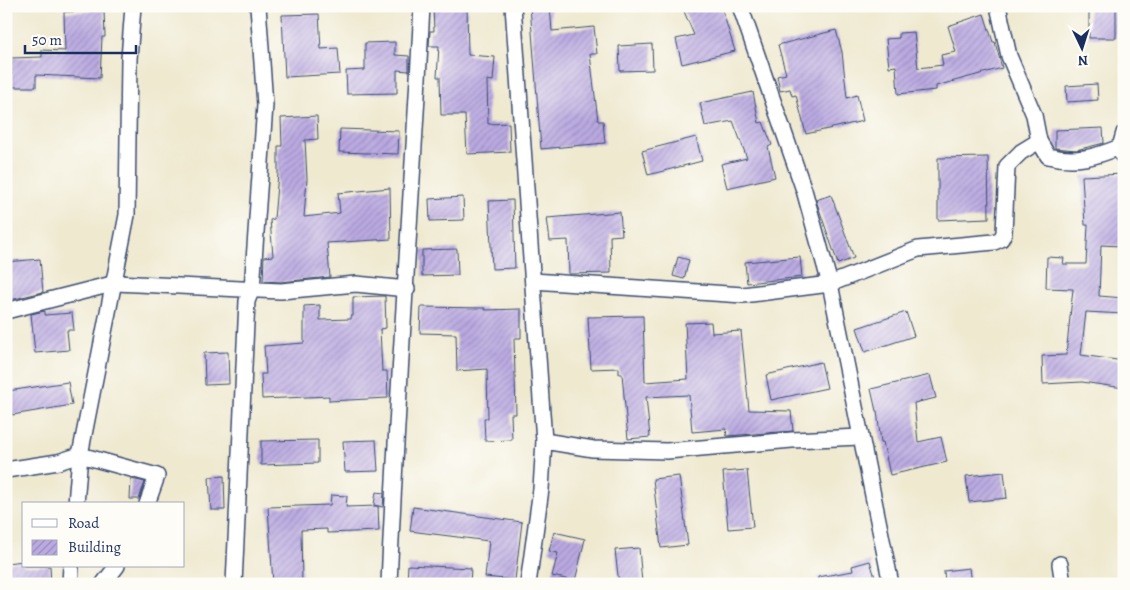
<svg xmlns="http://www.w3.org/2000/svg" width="1130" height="590" font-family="Alegreya,serif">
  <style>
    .building { fill: url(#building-hatch) }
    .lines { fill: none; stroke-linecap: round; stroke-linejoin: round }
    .street-casing { stroke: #3b4b6f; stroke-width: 18 }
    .street { stroke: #fff; stroke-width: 15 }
  </style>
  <defs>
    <pattern id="building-hatch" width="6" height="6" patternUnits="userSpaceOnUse" patternTransform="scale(1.25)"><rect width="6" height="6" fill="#bbaae2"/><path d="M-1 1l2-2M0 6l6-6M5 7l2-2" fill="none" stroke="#978bba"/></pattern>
  </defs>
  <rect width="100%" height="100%" fill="#fdfcf7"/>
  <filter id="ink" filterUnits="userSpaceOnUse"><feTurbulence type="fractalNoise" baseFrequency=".02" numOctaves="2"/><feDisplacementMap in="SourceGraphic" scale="10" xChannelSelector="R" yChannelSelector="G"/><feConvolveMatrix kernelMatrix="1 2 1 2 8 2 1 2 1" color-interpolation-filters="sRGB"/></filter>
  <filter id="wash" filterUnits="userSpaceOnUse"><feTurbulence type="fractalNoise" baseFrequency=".0096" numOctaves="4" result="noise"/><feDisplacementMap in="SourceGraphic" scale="20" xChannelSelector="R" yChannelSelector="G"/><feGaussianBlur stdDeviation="1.12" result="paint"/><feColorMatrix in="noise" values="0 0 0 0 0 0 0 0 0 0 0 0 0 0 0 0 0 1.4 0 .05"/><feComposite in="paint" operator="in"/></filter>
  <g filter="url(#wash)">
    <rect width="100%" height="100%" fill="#efe9d0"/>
    <g id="blocks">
      <g class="building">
        <polygon points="433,6 467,6 468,55 495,57 493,81 487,80 488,124 509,123 510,152 467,154 465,115 441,115 440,77 437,77 439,46 429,46 430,31 434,31"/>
        <polygon points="530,6 550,6 552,31 594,27 597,54 590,54 598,121 603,121 605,143 541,149"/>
        <polygon points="690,6 721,6 735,51 682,64 676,39 694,35 683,9"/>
        <rect x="1089" y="6" width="27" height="32"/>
        <polygon points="104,11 105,37 102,37 100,78 36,75 36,87 12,87 11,58 42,57 42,50 65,51 64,12"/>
        <polygon points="319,14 321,49 338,48 340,74 285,77 282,15"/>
        <polygon points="984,14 993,42 995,42 1002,68 936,86 936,90 898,94 896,66 889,67 886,39 899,38 899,33 914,32 918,68 943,65 941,55 956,52 948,26"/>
        <polygon points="836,30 842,52 847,98 857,95 863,121 806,134 796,95 792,96 790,89 780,91 777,76 786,74 778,45"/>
        <polygon points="395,42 395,55 409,56 409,71 397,70 397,93 347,94 346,71 365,70 365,43"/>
        <polygon points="652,44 653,70 620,71 619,46"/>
        <polygon points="1097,84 1098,100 1067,102 1066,86"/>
        <polygon points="753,92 759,123 763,122 772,145 768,147 775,177 727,188 721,164 747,158 733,121 705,126 700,103"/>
        <polygon points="317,116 318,139 305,140 307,179 304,217 340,213 338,193 390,188 391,239 327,243 330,277 281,282 263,281 264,257 273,256 270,220 274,219 278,174 278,146 282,146 281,118"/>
        <polygon points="1103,128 1104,143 1076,150 1055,148 1055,130"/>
        <polygon points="340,129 399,131 398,154 339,152"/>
        <polygon points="696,137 702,161 648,175 642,151"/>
        <polygon points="988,157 989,218 938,220 938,158"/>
        <polygon points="1124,174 1124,213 1121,213 1120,246 1101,245 1099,296 1124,298 1124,314 1086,312 1081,355 1124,361 1124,388 1082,382 1043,384 1042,356 1066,355 1073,289 1046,288 1047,257 1064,258 1063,264 1086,264 1088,225 1085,225 1082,176"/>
        <polygon points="831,195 854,258 838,264 816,200"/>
        <polygon points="463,197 464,220 430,221 429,199"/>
        <polygon points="513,200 515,268 492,269 489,201"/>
        <polygon points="620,212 622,235 610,236 611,273 569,274 568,240 550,241 547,218"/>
        <polygon points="457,249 458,275 422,276 422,250"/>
        <polygon points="678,257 689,260 684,279 673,276"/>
        <polygon points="800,257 802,277 747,283 745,262"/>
        <polygon points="40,259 43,292 6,301 6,262"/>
        <polygon points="385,296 386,328 380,329 382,371 387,371 388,398 329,401 329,396 262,399 261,374 266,374 264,346 304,343 304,306 320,305 320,320 351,319 351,316 353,316 353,297"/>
        <polygon points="421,307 485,308 485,310 521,309 521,338 514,338 516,414 511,414 512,440 485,441 484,418 488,418 487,369 457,371 456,334 420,333"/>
        <polygon points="45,311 45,315 72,313 74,330 67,330 69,350 35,353 31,314"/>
        <polygon points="906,312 914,336 865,352 857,328"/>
        <polygon points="643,316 645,382 688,379 685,323 711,322 712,333 741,331 749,410 791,411 793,431 727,436 726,429 692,432 689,395 646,397 650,437 628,439 622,374 619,374 619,368 591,369 588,317"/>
        <polygon points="228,352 229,384 205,385 204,353"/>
        <polygon points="821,362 827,388 771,400 766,375"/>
        <polygon points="930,375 936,398 914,403 918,442 941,437 947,462 890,475 883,442 881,442 877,411 876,411 871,389"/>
        <polygon points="68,382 72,405 12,415 8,391"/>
        <polygon points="318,440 318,463 261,465 261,441"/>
        <polygon points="376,440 378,471 345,472 343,441"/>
        <polygon points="747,470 753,527 728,529 723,472"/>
        <polygon points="1004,472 1007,498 969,502 966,476"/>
        <polygon points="224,476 225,510 211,510 209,477"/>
        <polygon points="679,476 688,545 661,548 653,479"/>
        <polygon points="131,479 145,482 139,499 130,499"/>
        <polygon points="376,492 384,493 383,507 374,505"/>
        <polygon points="331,495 347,496 346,507 378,506 379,531 327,533 327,529 301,530 302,584 273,584 268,507 330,505"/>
        <polygon points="413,507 522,522 515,580 485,577 489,541 410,531"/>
        <polygon points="554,532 585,539 575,581 552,576 558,553 549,551"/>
        <polygon points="639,548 642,583 619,584 615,550"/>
        <polygon points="24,561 24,566 50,566 51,584 6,584 6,563"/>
        <polygon points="870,561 877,584 818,584 818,577 853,571 852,566"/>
        <polygon points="408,565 471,568 470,584 407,584"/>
        <polygon points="969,568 971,584 945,584 944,571"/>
      </g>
    </g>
  </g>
  <g filter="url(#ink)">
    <use href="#blocks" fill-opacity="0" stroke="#3b4b6f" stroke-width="1"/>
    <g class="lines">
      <defs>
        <g id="street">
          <polyline points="513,6 544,441 541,489 528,584"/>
          <polyline points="740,6 804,190 830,284 891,584"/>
          <path d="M998 6 1009 56 1034 115 1039 141 1048 156C1076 163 1095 157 1120 147"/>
          <polyline points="1122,155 1120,147 1124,133"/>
          <polyline points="533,281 743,295 830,284 918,249 994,242 1001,239 1004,233 1007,166 1021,152 1039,141"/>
          <polyline points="6,311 116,283 281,291 356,284 407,289"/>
          <polyline points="544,441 593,449 667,451 792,440 860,437"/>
          <polyline points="6,470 58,462 80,455 157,476 147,504"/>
          <polyline points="76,504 80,455 127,215 129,59 133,6"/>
          <polyline points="1060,564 1063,584"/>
          <polyline points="70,584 71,566"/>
          <polyline points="103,584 117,566"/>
          <polyline points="234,584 247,301 252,289 265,105 258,6"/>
          <path d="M389 584C397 391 412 199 422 6"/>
        </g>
      </defs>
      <use href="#street" class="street-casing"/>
      <use href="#street" class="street"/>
    </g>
  </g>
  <rect width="1130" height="590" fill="none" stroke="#fdfcf7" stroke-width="25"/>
  <rect x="22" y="502" width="162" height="65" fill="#fdfcf7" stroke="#a3aaba"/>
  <rect x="32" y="519" width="25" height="8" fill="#ffffff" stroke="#a3aaba"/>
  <text x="68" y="528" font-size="15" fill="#1b2f5e">Road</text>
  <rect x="32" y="540" width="25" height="15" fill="url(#building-hatch)" stroke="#a3aaba"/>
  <text x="68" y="552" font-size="15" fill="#1b2f5e">Building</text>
  <g transform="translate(1082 48) rotate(176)" stroke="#fdfcf7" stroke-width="4" paint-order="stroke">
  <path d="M0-4L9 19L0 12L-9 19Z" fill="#1b2f5e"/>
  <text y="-8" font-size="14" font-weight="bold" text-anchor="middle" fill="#1b2f5e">N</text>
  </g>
  <path d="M25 45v8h111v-8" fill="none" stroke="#1b2f5e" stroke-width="2.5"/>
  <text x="32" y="45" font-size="15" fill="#1b2f5e" stroke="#fdfcf7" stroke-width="4" paint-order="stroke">50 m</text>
</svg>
